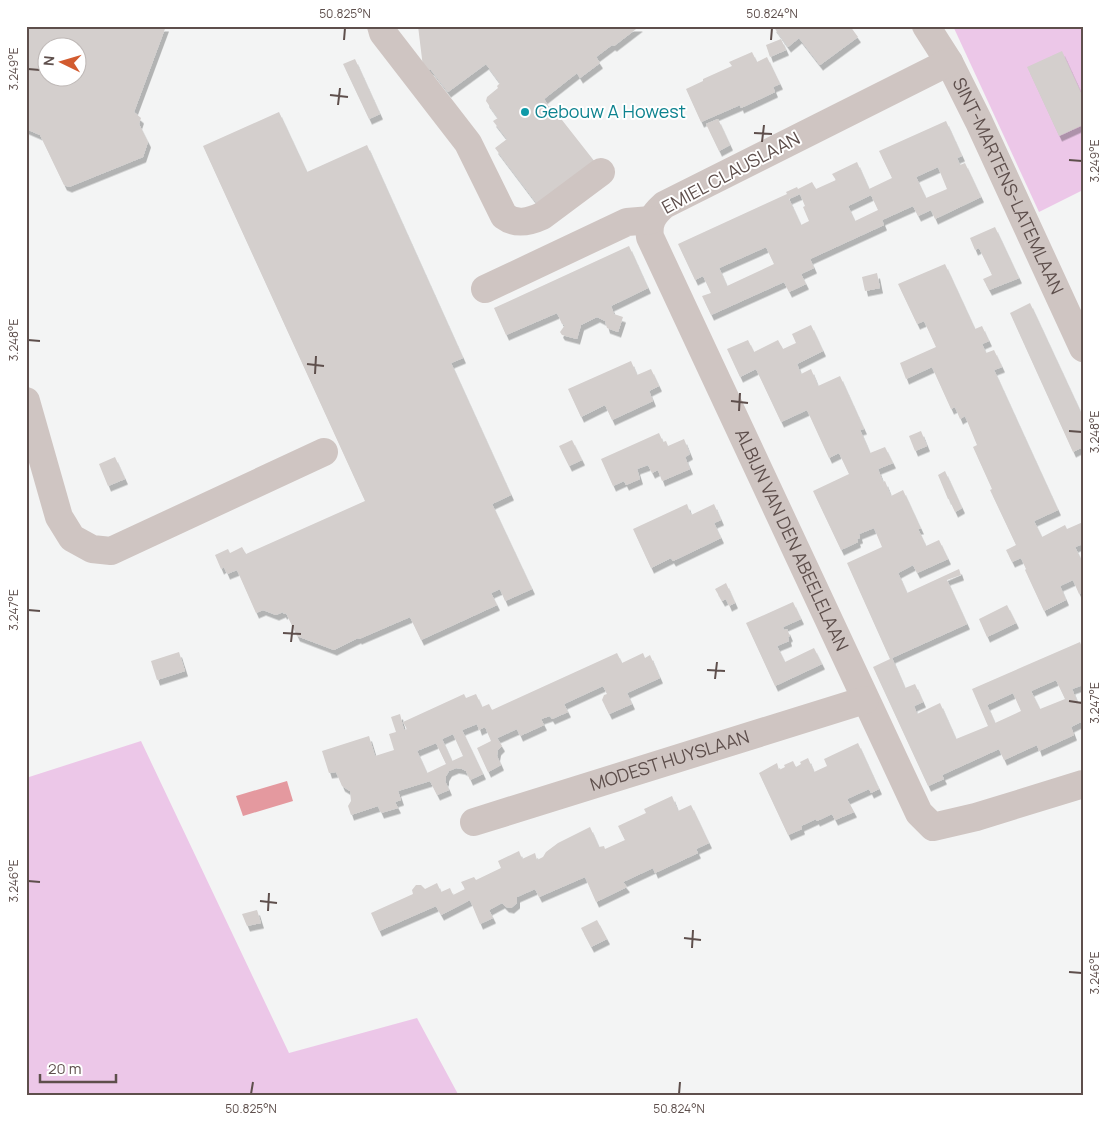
<svg xmlns="http://www.w3.org/2000/svg" width="1109" height="1122" font-family="Manrope,sans-serif">
  <style>
    .green { fill: #ecc7e8 }
    .water { fill: #e4999f }
    .building { fill: #d4cfcd; fill-rule: evenodd; filter: url(#shadow) }
    .lines { fill: none; stroke-linecap: round; stroke-linejoin: round }
    .minor { stroke: #cfc5c2; stroke-width: 28 }
    .ticks { fill: none; stroke: #5e4f4c; stroke-width: 2 }
    .culture-dot { fill: #0f9aa8; stroke: #fff; stroke-width: 2 }
    .labels { text-anchor: middle; stroke-width: 4; stroke-linejoin: round; paint-order: stroke }
    .culture-label { font-size: 18px; fill: #0d838f; stroke: #fff; text-anchor: start }
    .street-label { font-size: 18px; fill: #5e4f4c; stroke: #fff }
    .neatline { fill: none; stroke: #5e4f4c; stroke-width: 2 }
    .ticks-label { font-size: 12px; text-anchor: middle; fill: #5e4f4c }
  </style>
  <defs>
    <filter id="shadow"><feDropShadow dx="3" dy="5.5" stdDeviation="0" flood-color="#0004"/></filter>
  </defs>
  <rect width="100%" height="100%" fill="#f3f4f4"/>
  <g class="green">
    <polygon points="953,26 1083,26 1083,190 1039,212"/>
    <polygon points="141,741 289,1053 417,1018 459,1096 26,1096 26,778"/>
  </g>
  <polygon class="water" points="287,781 293,801 243,816 236,796"/>
  <g class="building">
    <path d="M26 26H166L134 112 141 118 139 124 148 142 143 157 69 187 64 185 40 135 26 129ZM48 48H78V78H48Z"/>
    <polygon points="418,26 640,26 614,46 612,45 596,57 600,63 580,78 577,73 544,99 549,107 551,106 595,162 538,205 495,148 507,139 493,121 498,118 486,101 487,97 498,88 497,86 500,83 486,64 448,92 431,70 423,67"/>
    <polygon points="773,26 850,26 858,37 820,65 799,38 788,47"/>
    <polygon points="781,39 786,50 770,57 766,45"/>
    <polygon points="1062,51 1083,97 1083,125 1059,136 1027,67"/>
    <polygon points="752,52 757,62 767,57 780,84 773,87 775,92 741,108 740,105 701,122 686,89 703,81 703,79 732,66 729,62"/>
    <polygon points="355,59 380,114 369,119 343,64"/>
    <polygon points="279,112 307,172 367,145 463,358 451,363 511,495 492,504 532,589 505,601 500,589 491,593 497,605 421,640 410,617 359,639 358,638 334,650 297,636 286,613 284,614 283,612 276,615 263,610 256,613 237,570 227,574 224,567 221,569 215,555 228,549 230,553 242,547 246,554 365,501 203,146"/>
    <polygon points="718,119 730,145 719,151 706,124"/>
    <path d="M946 121 962 156 957 158 960 165 965 163 981 197 935 219 931 210 918 216 913 206 882 220 884 225 810 259 814 268 801 274 806 284 789 292 784 282 711 315 702 296 711 293 703 276 695 280 678 244 787 194 786 192 797 187 798 189 812 182 816 189 836 180 832 174 857 162 869 189 892 178 879 151ZM938 167 947 189 926 198 916 177ZM800 194 805 206 803 207 809 221 801 225 789 199ZM871 195 878 210 855 221 848 206ZM766 247 774 264 727 286 719 268Z"/>
    <polygon points="995,227 1019,278 989,290 983,279 992,275 979,248 975,250 970,238"/>
    <polygon points="629,246 648,288 611,306 614,314 623,317 618,332 607,328 605,321 597,317 581,325 577,339 562,335 560,332 565,325 562,324 557,313 506,335 494,308"/>
    <polygon points="945,264 975,329 982,326 989,341 982,344 986,353 994,350 1002,367 994,370 1058,510 1034,521 1042,537 1065,525 1067,529 1083,522 1083,544 1075,547 1083,563 1083,592 1079,594 1073,580 1060,586 1066,600 1044,611 1025,570 1026,569 1021,558 1012,562 1006,550 1016,545 990,490 992,489 973,447 977,445 965,416 960,419 955,407 951,409 932,367 906,379 900,363 936,347 924,321 917,324 898,284"/>
    <polygon points="877,273 880,288 865,291 862,277"/>
    <polygon points="1030,303 1083,417 1083,447 1073,452 1010,313"/>
    <path d="M811 325 823 351 797 364 801 374 811 369 818 386 840 376 864 429 860 430 870 453 885 447 893 463 878 469 883 482 885 481 891 496 903 490 921 529H918L926 546 939 540 948 559 917 573 913 565 898 573 907 593 959 569 961 575 947 580 967 624 892 658 905 688 915 684 923 702 914 706 917 714 940 703 956 739 988 726 972 689 1080 642 1083 650V675L1081 676 1083 685 1072 689 1078 703 1083 700V721L1071 727 1074 735 1039 751 1037 745 1004 760 999 749 942 775 944 779 928 786 873 667 890 659 847 563 882 547 874 528 859 534 860 538 857 539 858 542 841 550 813 491 849 474 839 453 829 458 807 410 781 422 756 369 740 377 727 349 748 340 754 352 778 340 783 349 796 343 792 334ZM1056 680 1065 699 1040 709 1031 691ZM1013 693 1021 711 995 723 987 705Z"/>
    <polygon points="631,361 637,375 651,369 659,386 649,391 653,401 612,420 605,405 581,417 568,389"/>
    <polygon points="921,431 927,446 915,451 909,436"/>
    <polygon points="659,433 663,442 666,441 668,446 684,439 690,454 685,457 690,469 662,481 658,470 652,473 648,465 637,469 640,479 626,485 624,481 613,486 601,459"/>
    <polygon points="572,440 582,460 569,466 559,446"/>
    <polygon points="115,457 125,479 108,486 99,464"/>
    <polygon points="945,471 962,508 955,512 949,499 948,499 938,475"/>
    <polygon points="687,504 691,515 714,504 721,520 714,523 721,538 673,561 671,558 651,568 633,529"/>
    <polygon points="726,583 735,603 729,606 726,599 722,601 715,589"/>
    <polygon points="793,602 801,619 783,627 784,630 787,629 790,636 788,637 789,641 777,646 785,662 814,648 822,664 775,686 746,623"/>
    <polygon points="1007,605 1016,623 987,637 979,619"/>
    <polygon points="179,652 185,671 157,680 151,661"/>
    <path d="M617 653 622 663 643 653 645 658 650 655 660 678 627 693 632 704 609 714 602 700 604 695 607 694 603 686 564 704 568 712 552 719 550 716 541 719 544 725 520 736 517 729 497 738 502 746 498 750 497 756 501 765 488 772 477 748 491 741 485 727 479 730 477 724 462 730 483 774 470 780 466 771 462 769 456 768 449 771 446 776V780L445 781 449 790 437 795 430 781 398 791 401 800 395 802 398 808 381 813 378 806 351 815 348 806 351 801 350 791 342 786 336 772 329 773 322 751 369 736 375 756 394 750 389 734 396 732 391 717 400 714 404 730 407 729 403 722 464 694 466 698 476 694 482 707 489 704 492 710ZM453 734 463 756 452 761 442 739ZM436 743 446 764 427 773 417 751Z"/>
    <polygon points="858,743 879,789 871,793 869,789 847,799 854,812 835,820 832,814 817,821 816,819 801,826 802,829 788,835 759,773 777,763 779,770 785,767 784,765 793,761 796,767 801,764 800,762 808,758 814,772 827,766 824,759"/>
    <polygon points="672,796 678,811 691,805 709,843 696,849 698,853 655,873 653,868 623,882 627,887 596,902 585,877 539,897 535,889 517,897 517,903 511,908 506,907 502,903 489,910 493,918 480,924 470,900 441,915 436,906 379,931 371,913 413,894 412,890 416,885 421,885 425,889 437,883 441,892 450,888 453,895 465,889 461,882 474,877 476,880 501,868 498,861 519,851 522,859 535,853 537,860 543,857 546,852 558,843 590,827 599,847 604,846 605,849 625,840 618,826 646,813 644,809"/>
    <polygon points="257,910 261,923 247,926 242,914"/>
    <polygon points="597,920 607,939 591,947 581,928"/>
  </g>
  <g class="lines">
    <g class="minor">
      <path d="M381 26 383 33 468 143 504 216C516 225 529 222 542 216L601 172"/>
      <path id="s1" d="M926 26 949 62 979 122 1083 348"/>
      <path id="s2" d="M949 62 664 205C653 215 648 222 650 237L919 813 933 827 976 817 1083 784"/>
      <polyline points="485,289 627,222 651,220"/>
      <polyline points="26,401 59,517 72,538 92,549 111,551 324,452"/>
      <path id="s3" d="M474 822 865 700"/>
    </g>
  </g>
  <path class="ticks" d="M344 40 345 28M771 40 772 28M28 69 40 70M330 95 348 97M338 105 340 88M754 133 772 134M762 142 764 125M1069 160 1082 161M28 340 40 341M307 364 324 366M315 374 316 356M731 401 748 403M739 411 740 393M1069 431 1082 432M28 610 40 611M283 633 301 634M291 642 293 625M707 670 725 671M715 679 717 662M1069 701 1082 703M28 881 40 882M260 901 277 903M268 911 269 893M684 938 701 940M692 948 693 930M1069 972 1082 973M251 1094 253 1082M679 1094 680 1082"/>
  <circle class="culture-dot" cx="525" cy="112" r="5"/>
  <g class="labels">
    <g class="culture-label">
      <text x="535" y="118">Gebouw A Howest</text>
    </g>
    <g class="street-label">
      <text transform="translate(731 173) rotate(-28)" y="6">EMIEL CLAUSLAAN</text>
      <text dy="6" stroke="none"><textPath href="#s1" startOffset="180">SINT-MARTENS-LATEMLAAN</textPath></text>
      <text dy="6" stroke="none"><textPath href="#s2" startOffset="690">ALBIJN VAN DEN ABEELELAAN</textPath></text>
      <text dy="6" stroke="none"><textPath href="#s3" startOffset="205">MODEST HUYSLAAN</textPath></text>
    </g>
  </g>
  <rect width="1109" height="1122" fill="none" stroke="#ffffff" stroke-width="55"/>
  <g transform="translate(62 62) rotate(275)"><circle r="24" fill="#ffffff" stroke="#bfb9b7"/>
  <path d="M0-4L9 19L0 12L-9 19Z" fill="#d25b2f"/>
  <text y="-8" font-size="14" font-weight="bold" text-anchor="middle" fill="#5e4f4c">N</text>
  </g>
  <path d="M40 1074v8h76v-8" fill="none" stroke="#5e4f4c" stroke-width="2.5"/>
  <text x="48" y="1074" font-size="15" fill="#5e4f4c" stroke="#ffffff" stroke-width="4" paint-order="stroke">20 m</text>
  <rect x="28" y="28" width="1054" height="1066" class="neatline"/>
  <g class="ticks-label">
    <text x="345" y="18">50.825°N</text>
    <text x="772" y="18">50.824°N</text>
    <text transform="translate(14 69) rotate(-90)" y="4">3.249°E</text>
    <text transform="translate(1095 161) rotate(-90)" y="4">3.249°E</text>
    <text transform="translate(14 340) rotate(-90)" y="4">3.248°E</text>
    <text transform="translate(1095 432) rotate(-90)" y="4">3.248°E</text>
    <text transform="translate(14 610) rotate(-90)" y="4">3.247°E</text>
    <text transform="translate(1095 703) rotate(-90)" y="4">3.247°E</text>
    <text transform="translate(14 881) rotate(-90)" y="4">3.246°E</text>
    <text transform="translate(1095 973) rotate(-90)" y="4">3.246°E</text>
    <text x="251" y="1113">50.825°N</text>
    <text x="679" y="1113">50.824°N</text>
  </g>
</svg>
